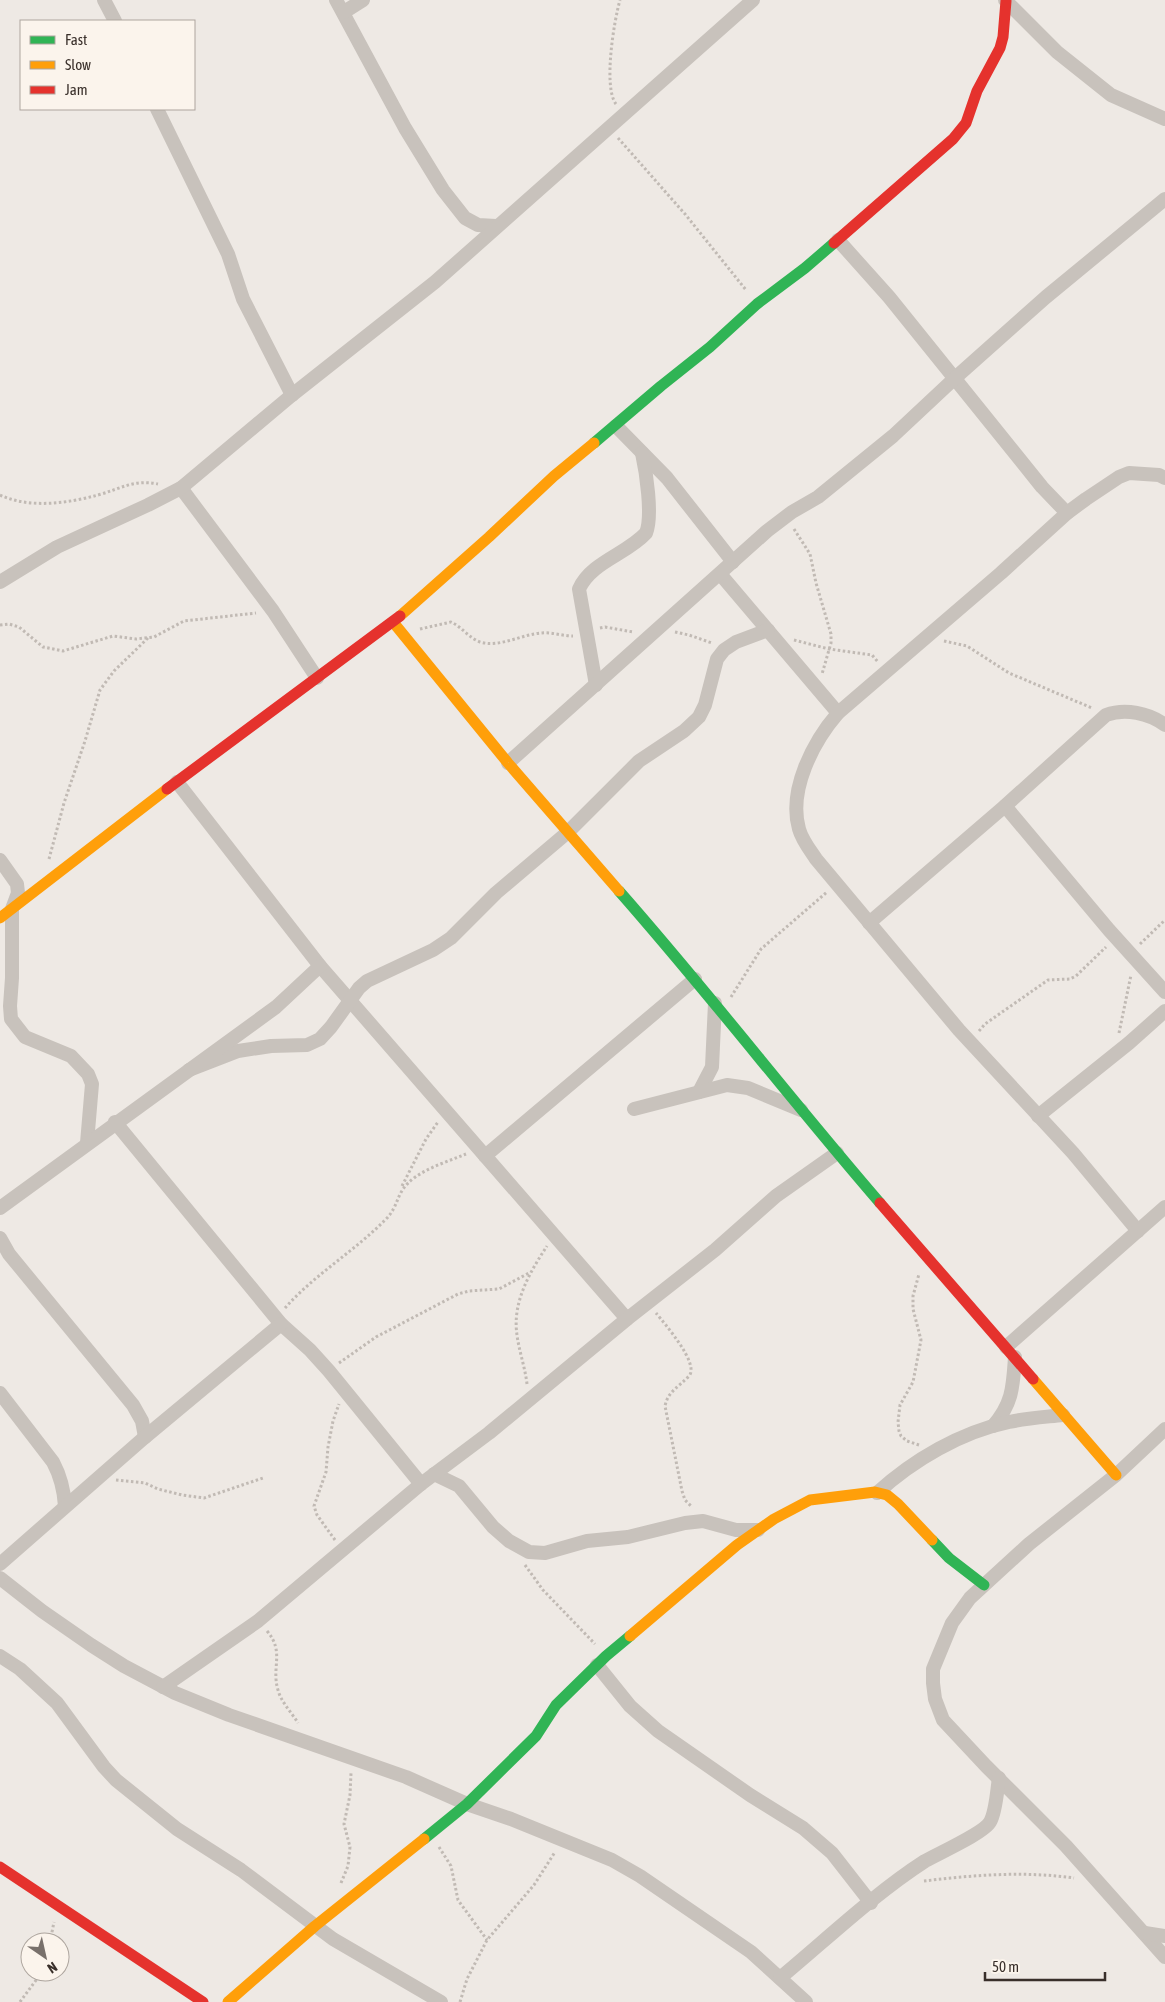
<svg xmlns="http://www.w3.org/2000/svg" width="1165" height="2002" font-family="'Asap Condensed',sans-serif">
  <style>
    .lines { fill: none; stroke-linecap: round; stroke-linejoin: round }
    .path { stroke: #c1bab4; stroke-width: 3; stroke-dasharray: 2.5 2.5; stroke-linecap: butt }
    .street { stroke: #c8c2bc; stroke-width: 14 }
    .fast { stroke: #30b455; stroke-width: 11 }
    .slow { stroke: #ff9f0a; stroke-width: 11 }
    .jam { stroke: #e5322d; stroke-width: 11 }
  </style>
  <rect width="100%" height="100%" fill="#eee9e4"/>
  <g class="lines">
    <g class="path">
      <path d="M616 104C603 87 614 21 620 0"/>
      <polyline points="618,138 685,214 746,290"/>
      <path d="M0 495C30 509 68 503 98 495 120 489 134 479 158 484"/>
      <polyline points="794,529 810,554 816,583 831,634 831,643 822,674"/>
      <polyline points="0,625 9,624 19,627 43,647 63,651 113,636 136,639 154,637 184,621 256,613"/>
      <polyline points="600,628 605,627 633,632"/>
      <path d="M420 629 451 622C462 627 469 638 480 642 500 648 522 634 542 633 552 632 562 636 573 636"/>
      <polyline points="675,632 689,635 712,643"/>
      <polyline points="794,640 829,649 872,655 878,662"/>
      <polyline points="944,641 967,646 1009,673 1092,708"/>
      <polyline points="49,859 64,803 85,741 100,690 114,671 149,637"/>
      <polyline points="1140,944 1165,920"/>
      <polyline points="731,997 761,949 827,892"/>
      <polyline points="979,1031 985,1024 1048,980 1070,979 1076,976 1106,947"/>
      <polyline points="1119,1033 1131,975"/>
      <polyline points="402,1186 426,1139 438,1122"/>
      <path d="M285 1308C315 1274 355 1251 386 1219 400 1205 395 1192 414 1178 429 1167 449 1161 466 1154"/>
      <path d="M656 1313C664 1323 700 1364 689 1376 679 1387 668 1391 665 1406L682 1491 685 1500 692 1507"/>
      <polyline points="339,1363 376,1337 458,1294 469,1291 499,1289 529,1273"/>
      <path d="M527 1384C525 1367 519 1351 517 1335 512 1302 530 1272 547 1246"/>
      <polyline points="919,1445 907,1441 901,1436 899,1431 898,1422 900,1405 913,1382 921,1340 913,1309 913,1296 919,1274"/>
      <polyline points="116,1480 145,1483 158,1489 182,1495 204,1498 263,1478"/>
      <polyline points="335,1540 317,1515 314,1506 326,1472 328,1447 333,1421 339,1404"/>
      <polyline points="525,1565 543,1590 595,1644"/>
      <path d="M267 1631C285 1652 271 1667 278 1690 281 1702 292 1713 298 1723"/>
      <polyline points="439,1847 451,1866 458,1900 487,1940"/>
      <path d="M924 1881C973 1875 1025 1871 1074 1878"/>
      <polyline points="341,1883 348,1866 350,1847 344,1824 350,1795 351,1773"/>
      <polyline points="50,1942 54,1922"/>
      <polyline points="20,2002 42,1972"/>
      <polyline points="460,2002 467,1979 487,1940 534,1885 555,1852"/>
    </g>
    <g class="street">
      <polyline points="104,0 115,21"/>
      <polyline points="336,0 405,128 443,190 465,218 478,225 496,226"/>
      <polyline points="1005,0 1057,52 1111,95 1165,119"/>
      <polyline points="344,12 363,0"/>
      <polyline points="157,109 228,254 243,299 292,395"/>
      <polyline points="838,240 889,297 1042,487 1067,513"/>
      <polyline points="616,426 667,478 733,562"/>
      <polyline points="181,488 273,611 317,678"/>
      <polyline points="721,575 838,713"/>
      <polyline points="0,582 57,547 148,505 181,488 292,395 435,282 753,0"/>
      <path d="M596 685 579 589C591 562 627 554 646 533 653 516 646 471 642 453"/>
      <polyline points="508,763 767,531 792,512 818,497 893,436 955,378 1046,297 1165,199"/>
      <polyline points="177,782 320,966 627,1319"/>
      <polyline points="1005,806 1109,930 1165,992"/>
      <polyline points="0,860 17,884 18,893 12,909 12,978 10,1006 11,1019 25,1037 71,1056 88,1074 92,1084 87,1143"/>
      <path d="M869 923 1005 806 1106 715C1125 708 1149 713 1165 725"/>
      <polyline points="189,1070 238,1051 271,1046 307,1045 320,1039 331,1027 359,988 367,981 433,950 451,938 496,893 568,832 639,761 684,731 699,717 705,705 717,659 724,650 736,642 768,630"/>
      <polyline points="699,1092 712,1067 715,1003"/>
      <polyline points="634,1109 727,1085 748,1088 801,1110"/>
      <polyline points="1038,1116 1129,1043 1165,1011"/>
      <polyline points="115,1122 281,1324 310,1350 329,1371 421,1484"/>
      <polyline points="485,1156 695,979"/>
      <polyline points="0,1208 276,1007 320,966"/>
      <path d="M1138 1231 1073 1153 959 1030 816 859C810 850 802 840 799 829 788 790 813 742 838 713L1001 573 1067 513 1086 499 1119 477 1129 473 1159 475 1165 478"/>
      <polyline points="0,1238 9,1254 133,1405 142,1421 145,1437"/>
      <polyline points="1006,1347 1165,1207"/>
      <path d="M0 1393 53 1462C61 1477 64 1490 65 1506"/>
      <path d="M993 1426C1013 1403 1013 1386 1015 1357"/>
      <polyline points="1165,1429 1116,1475 1029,1544 970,1598 952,1623 933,1669 933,1683 935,1699 943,1720 986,1766 1066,1846 1165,1957"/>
      <polyline points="434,1474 459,1486 493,1527 509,1541 529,1552 545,1553 587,1541 628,1537 685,1523 703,1521 736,1530 758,1530"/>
      <path d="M877 1493C913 1460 961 1432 1009 1422 1027 1418 1045 1417 1063 1415"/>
      <polyline points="0,1564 145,1437 281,1324"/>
      <polyline points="0,1578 42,1611 91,1645 124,1666 175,1693 229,1715 406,1777 467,1804 511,1819 612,1860 640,1876 751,1952 806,2002"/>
      <polyline points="0,1656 20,1669 57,1703 104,1767 116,1780 177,1829 241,1870 333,1939 441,2002"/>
      <polyline points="597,1665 630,1706 658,1731 750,1795 803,1828 832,1853 871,1903"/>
      <polyline points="163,1687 258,1621 421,1484 489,1433 627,1319 715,1250 776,1196 837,1153"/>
      <polyline points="1145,1933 1165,1936"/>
      <path d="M780 1978C827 1939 874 1894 925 1861 939 1853 984 1833 990 1822 996 1812 997 1790 999 1778"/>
    </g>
    <g class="fast">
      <polyline points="594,443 661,386 710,347 757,304 805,268 834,243"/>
      <path d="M619 891C709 993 791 1100 880 1203"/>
      <polyline points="932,1540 949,1558 984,1585"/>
      <polyline points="424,1839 467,1804 536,1736 556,1705 606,1656 630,1636"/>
    </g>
    <g class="slow">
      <polyline points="400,616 489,537 554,476 594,443"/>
      <polyline points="393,622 508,763 619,891"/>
      <polyline points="0,918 167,789"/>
      <polyline points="1033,1379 1116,1475"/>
      <polyline points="630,1636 737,1545 774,1519 810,1500 875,1492 887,1495 898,1504 932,1540"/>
      <polyline points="228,2002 315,1926 424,1839"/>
    </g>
    <g class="jam">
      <polyline points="834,243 953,139 966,123 977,91 1000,48 1003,37 1006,1"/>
      <polyline points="167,789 400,616"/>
      <polyline points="880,1203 1033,1379"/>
      <polyline points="0,1867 203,2002"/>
    </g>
  </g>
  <rect x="20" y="20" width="175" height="90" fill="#fbf4ec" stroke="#ada59e"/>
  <rect x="30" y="36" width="25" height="8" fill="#30b455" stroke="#ada59e"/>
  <text x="65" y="45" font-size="15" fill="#392f2a">Fast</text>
  <rect x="30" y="61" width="25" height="8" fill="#ff9f0a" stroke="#ada59e"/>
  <text x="65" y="70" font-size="15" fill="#392f2a">Slow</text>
  <rect x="30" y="86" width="25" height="8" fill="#e5322d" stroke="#ada59e"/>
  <text x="65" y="95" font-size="15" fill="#392f2a">Jam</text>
  <g transform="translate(45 1957) rotate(146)"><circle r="24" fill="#fbf4ec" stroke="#ada59e"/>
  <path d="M0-4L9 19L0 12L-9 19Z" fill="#78706b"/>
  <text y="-8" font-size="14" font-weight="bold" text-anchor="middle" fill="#392f2a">N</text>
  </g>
  <path d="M985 1972v8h120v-8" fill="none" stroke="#392f2a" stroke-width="2.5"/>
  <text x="992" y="1972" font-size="15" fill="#392f2a" stroke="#fbf4ec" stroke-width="4" paint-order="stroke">50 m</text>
</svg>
